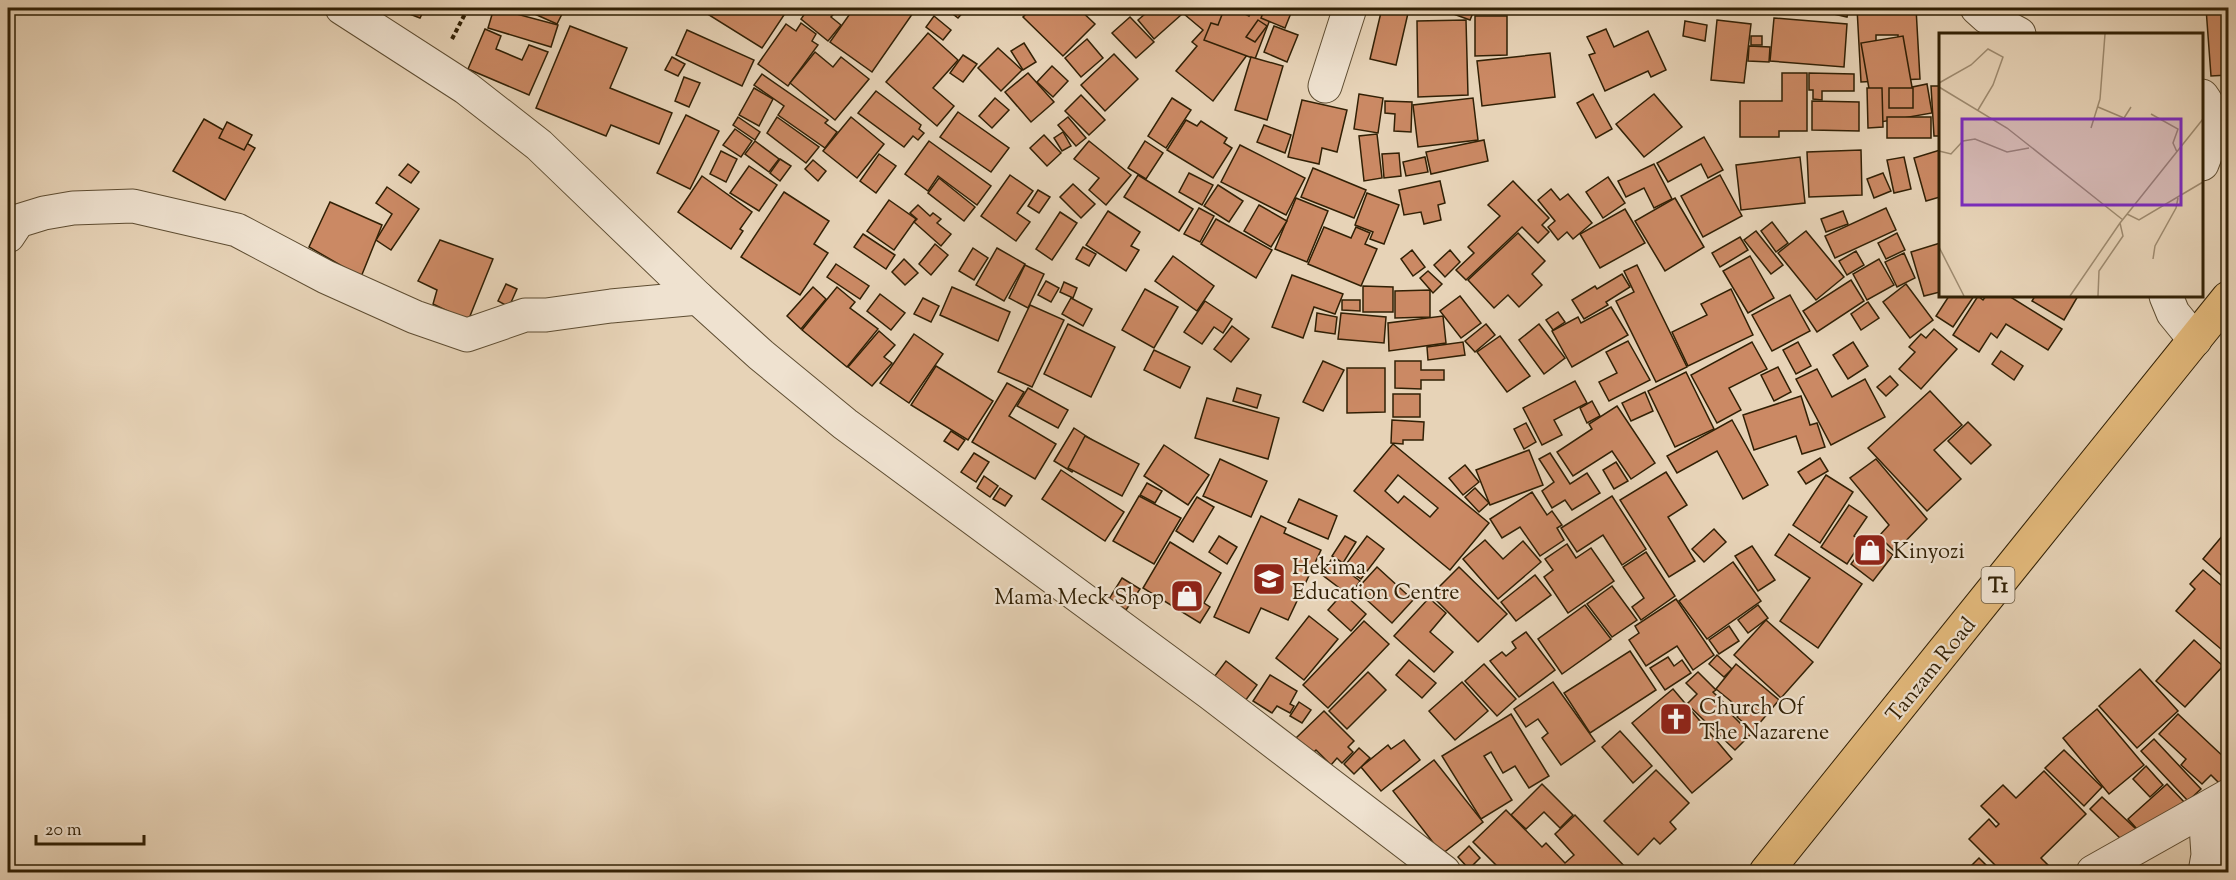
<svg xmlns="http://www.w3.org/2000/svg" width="2236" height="880" font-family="'Sorts Mill Goudy',serif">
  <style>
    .building { fill: #cb8964; stroke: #312005; stroke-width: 1.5; fill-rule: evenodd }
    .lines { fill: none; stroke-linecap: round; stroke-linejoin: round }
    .street-casing { stroke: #5e4d32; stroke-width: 35 }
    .highway-casing { stroke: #312005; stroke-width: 35 }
    .path { stroke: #312005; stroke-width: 4; stroke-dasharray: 4.5 3; stroke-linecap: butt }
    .street { stroke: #efe2d0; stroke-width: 33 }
    .highway { stroke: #e4ba7c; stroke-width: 33 }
    .labels { text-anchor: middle; stroke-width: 4.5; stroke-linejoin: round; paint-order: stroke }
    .shield { fill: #efe2d0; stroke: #6a5a42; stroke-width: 1.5 }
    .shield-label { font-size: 21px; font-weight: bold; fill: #312005 }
    .poi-label { font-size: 22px; fill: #312005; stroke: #efe2d0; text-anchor: start }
    .street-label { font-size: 22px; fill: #312005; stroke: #efe2d0 }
    .inset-road { fill: none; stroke: #9e8b70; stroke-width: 1.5 }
    .view { fill: #7b2cbf; fill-opacity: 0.15; stroke: #7b2cbf; stroke-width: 3 }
    .inset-edge { fill: none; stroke: #312005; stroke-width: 3 }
  </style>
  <rect width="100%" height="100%" fill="#e7d3b7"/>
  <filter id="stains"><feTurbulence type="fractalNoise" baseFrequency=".00333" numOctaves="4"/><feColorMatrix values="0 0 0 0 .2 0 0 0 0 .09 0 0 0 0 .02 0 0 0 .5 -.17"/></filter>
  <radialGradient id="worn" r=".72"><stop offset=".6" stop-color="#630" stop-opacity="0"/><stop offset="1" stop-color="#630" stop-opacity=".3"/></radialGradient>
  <g class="building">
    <polygon points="394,8 425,8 420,18"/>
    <polygon points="494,8 558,25 551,47 488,28"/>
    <polygon points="529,8 565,8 557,24 528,11"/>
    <polygon points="702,8 772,8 784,15 762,48 701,10"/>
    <polygon points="800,8 839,8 831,17 841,25 828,41 801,19 806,12"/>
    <polygon points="854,8 905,8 913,13 872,72 830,42"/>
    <polygon points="945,8 967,8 958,18"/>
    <polygon points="1032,8 1078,8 1095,24 1063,56 1023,17"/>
    <polygon points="1152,8 1175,8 1181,15 1154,39 1138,20"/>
    <polygon points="1179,8 1251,8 1258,14 1245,38 1253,47 1213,101 1176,71 1197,46 1192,42 1203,30 1178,9"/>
    <polygon points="1215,8 1247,8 1245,14 1249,16 1253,8 1274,9 1255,59 1204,40 1211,23 1218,25 1223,12"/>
    <polygon points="1265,8 1293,8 1285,28 1261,18"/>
    <polygon points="1382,8 1409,9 1396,65 1370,59"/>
    <polygon points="1437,8 1475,8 1470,20"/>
    <polygon points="1808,8 1849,8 1847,17"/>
    <path d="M1857 8H1916L1920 79 1861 82ZM1876 35H1898V46H1876Z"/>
    <polygon points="2206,8 2228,8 2228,75 2211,76"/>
    <polygon points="934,16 951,30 943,40 926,27"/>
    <polygon points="1475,16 1507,16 1507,55 1475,56"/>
    <polygon points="1130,17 1154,42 1136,58 1112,33"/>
    <polygon points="1774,18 1847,24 1844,67 1770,61"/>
    <polygon points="1258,20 1267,26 1255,42 1246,37"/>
    <polygon points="1466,20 1468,95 1418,97 1417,21"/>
    <polygon points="1717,20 1751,24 1744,83 1711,80"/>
    <polygon points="1685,21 1707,25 1705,41 1683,36"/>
    <polygon points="801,23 816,34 812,41 818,45 788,86 758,64 786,24 796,31"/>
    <polygon points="570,26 627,48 610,88 672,113 659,144 611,125 606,136 536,108"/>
    <polygon points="1274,26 1298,35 1287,62 1264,52"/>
    <polygon points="485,29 501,36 496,49 522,60 529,45 548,52 529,95 468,69"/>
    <polygon points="1606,29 1614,47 1648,31 1666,70 1651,77 1648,71 1605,91 1589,55 1595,53 1587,37"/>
    <polygon points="687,30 754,60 742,86 676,55"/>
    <polygon points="928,33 958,60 933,88 954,106 937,126 886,82"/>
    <rect x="1751" y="36" width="11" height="9"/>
    <polygon points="1903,36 1912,87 1927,84 1932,113 1875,123 1861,43"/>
    <polygon points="1087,39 1103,58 1081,77 1065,58"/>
    <polygon points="1024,43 1036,62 1023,70 1011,51"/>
    <polygon points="1749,46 1770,47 1769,62 1748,61"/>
    <polygon points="998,48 1022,70 1001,91 978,68"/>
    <polygon points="815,52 833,67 841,57 869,79 835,120 790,83"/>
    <polygon points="1550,53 1555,97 1482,106 1477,61"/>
    <polygon points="1114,54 1138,79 1105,111 1081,85"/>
    <polygon points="963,55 977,64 963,82 950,73"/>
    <polygon points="672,57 685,64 678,76 665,70"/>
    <polygon points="1251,57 1283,66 1267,120 1235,110"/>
    <polygon points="1052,66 1068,81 1053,97 1037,82"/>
    <polygon points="1028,73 1054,102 1031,122 1005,92"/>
    <polygon points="1782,73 1807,73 1807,131 1779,131 1779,137 1740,137 1740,101 1782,101"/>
    <polygon points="1809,73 1854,74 1854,91 1822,91 1822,100 1813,99 1813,90 1809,90"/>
    <polygon points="762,74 828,120 825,123 837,132 825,148 778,115 784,106 754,85"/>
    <polygon points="684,77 700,83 689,107 675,101"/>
    <polygon points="1931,86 1940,86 1940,136 1934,136"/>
    <polygon points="754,88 773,99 759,126 739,115"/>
    <polygon points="1867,88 1882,88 1883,127 1868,128"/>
    <rect x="1889" y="88" width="24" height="20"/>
    <polygon points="876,91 921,125 919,129 924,133 918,140 913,136 904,147 858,113"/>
    <polygon points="1359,94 1383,98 1378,133 1354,129"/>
    <polygon points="1593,94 1612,129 1596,138 1577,103"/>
    <polygon points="1654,94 1682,127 1644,157 1616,124"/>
    <polygon points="1081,95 1105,120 1089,135 1065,111"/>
    <polygon points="995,98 1009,110 992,128 979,116"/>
    <polygon points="1172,98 1191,110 1166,148 1148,136"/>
    <polygon points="1473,98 1478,140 1418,147 1413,105"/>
    <polygon points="1302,100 1347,110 1337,152 1322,148 1319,164 1288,157"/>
    <polygon points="1385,101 1412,102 1411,132 1394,131 1395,114 1385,113"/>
    <polygon points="1812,101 1859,102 1859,131 1812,130"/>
    <polygon points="958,112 1009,148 991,172 940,137"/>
    <polygon points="686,115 719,131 690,189 657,173"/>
    <polygon points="738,117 760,132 755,140 733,125"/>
    <polygon points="777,117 819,147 806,163 767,133"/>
    <polygon points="851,117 884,144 857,178 823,151"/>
    <polygon points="1068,117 1086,138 1076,146 1058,125"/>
    <rect x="1887" y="117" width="44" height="21"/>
    <polygon points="204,119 255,148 225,200 173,171"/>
    <polygon points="1186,120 1197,126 1201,121 1227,138 1224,143 1232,148 1213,178 1167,150"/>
    <polygon points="227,122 252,135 244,150 219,138"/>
    <polygon points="1264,125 1291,135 1285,153 1257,142"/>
    <polygon points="735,129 752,141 741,157 723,145"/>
    <polygon points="1063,132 1071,146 1062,151 1054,138"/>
    <polygon points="1377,134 1382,178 1364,181 1359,136"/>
    <polygon points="1044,135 1061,153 1047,166 1030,148"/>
    <polygon points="1704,137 1723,170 1708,178 1701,164 1668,182 1657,163"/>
    <polygon points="1484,140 1488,161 1431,174 1426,152"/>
    <polygon points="755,141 779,159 769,172 745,154"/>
    <polygon points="929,141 991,186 977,205 938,176 928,191 905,174"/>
    <polygon points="1089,141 1131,175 1106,205 1089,190 1099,178 1074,159"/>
    <polygon points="1145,141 1163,153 1146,179 1128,168"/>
    <polygon points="1240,145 1305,178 1286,215 1221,182"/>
    <polygon points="1861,150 1862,195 1809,197 1807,152"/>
    <polygon points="1940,150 1940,197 1926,201 1914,158"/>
    <polygon points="721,151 737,159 726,182 710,174"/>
    <polygon points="1399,153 1401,176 1384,178 1382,154"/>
    <polygon points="879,154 896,166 876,193 860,181"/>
    <polygon points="1425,157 1428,172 1406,176 1403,162"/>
    <polygon points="1800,157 1805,203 1741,210 1736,165"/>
    <polygon points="1904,157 1911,189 1894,193 1887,160"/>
    <polygon points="780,159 791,166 780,181 770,173"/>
    <polygon points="813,160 826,171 818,181 805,169"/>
    <polygon points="408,164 419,172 411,183 399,175"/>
    <polygon points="1654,164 1672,199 1654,208 1644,188 1626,197 1618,181"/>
    <polygon points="749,166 777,185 759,211 730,193"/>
    <polygon points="1313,168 1366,190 1354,218 1301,197"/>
    <polygon points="1189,173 1213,185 1202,205 1179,192"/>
    <polygon points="1883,173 1891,191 1874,198 1867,179"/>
    <polygon points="1010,175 1033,191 1017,213 1030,222 1016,241 981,216"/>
    <polygon points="1138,175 1193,209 1179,231 1124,197"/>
    <polygon points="1720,175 1742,216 1703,237 1681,196"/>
    <polygon points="702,176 752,212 740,229 743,231 731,249 678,212"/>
    <polygon points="1608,177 1625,203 1603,218 1586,192"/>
    <polygon points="939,178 975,207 964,221 928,193"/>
    <polygon points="1440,181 1445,203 1438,205 1441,220 1424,224 1421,212 1404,215 1399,190"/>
    <polygon points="1513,181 1549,218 1542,225 1549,232 1538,243 1522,227 1466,280 1456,270 1474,253 1468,247 1500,216 1488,205"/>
    <polygon points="1073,184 1095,204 1081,218 1060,197"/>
    <polygon points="1218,185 1243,201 1229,222 1204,206"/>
    <polygon points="387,187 419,209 391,250 376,240 392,214 376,203"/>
    <polygon points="1551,189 1560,200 1568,194 1592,223 1573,239 1567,232 1558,240 1548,227 1555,221 1538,200"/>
    <polygon points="1038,190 1050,197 1039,213 1028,206"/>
    <polygon points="784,192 829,221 814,244 828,253 800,295 741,257"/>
    <polygon points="1367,193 1399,205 1384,244 1370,239 1373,232 1355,225"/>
    <polygon points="1296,198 1328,211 1307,262 1275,249"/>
    <polygon points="1675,198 1704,247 1665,271 1635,221"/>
    <polygon points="889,200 916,219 894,250 867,231"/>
    <polygon points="330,202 382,225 361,277 309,247"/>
    <polygon points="918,205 930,216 933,213 941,219 937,223 951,234 941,246 914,222 917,219 910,213"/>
    <polygon points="1259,205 1287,221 1271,247 1244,231"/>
    <polygon points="1199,208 1214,216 1200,242 1184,234"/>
    <polygon points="1886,208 1896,230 1835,258 1825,236"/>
    <polygon points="1625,209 1645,243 1600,268 1580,234"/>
    <polygon points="1108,211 1140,232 1131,246 1139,250 1126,271 1086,245"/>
    <polygon points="1843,211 1848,224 1826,232 1821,219"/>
    <polygon points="1060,212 1077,223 1052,260 1036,249"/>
    <polygon points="1216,219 1272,250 1256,278 1201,244"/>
    <polygon points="1772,222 1788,243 1776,252 1761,231"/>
    <polygon points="1324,227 1351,238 1356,227 1370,233 1365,244 1377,249 1361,286 1308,264"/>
    <polygon points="1756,231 1783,265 1771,274 1744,240"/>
    <polygon points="1806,231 1844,277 1816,300 1778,253"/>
    <polygon points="1518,233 1545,261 1532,274 1542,285 1519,307 1508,295 1494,308 1468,280"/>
    <polygon points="1897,233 1905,250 1886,259 1878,243"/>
    <polygon points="863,234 895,255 886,269 854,247"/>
    <polygon points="1740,237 1748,250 1720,267 1712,253"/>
    <polygon points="440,240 493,259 468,321 433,304 437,290 418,281"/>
    <polygon points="1940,243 1940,292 1924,296 1911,252"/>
    <polygon points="935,244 948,255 931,275 919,264"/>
    <polygon points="1083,247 1096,254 1089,266 1076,259"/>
    <polygon points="973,248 988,258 974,280 959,271"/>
    <polygon points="997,248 1025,264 1004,301 976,285"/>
    <polygon points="1412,250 1425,267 1413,276 1401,259"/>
    <polygon points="1450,250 1460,262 1445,277 1434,265"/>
    <polygon points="1856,251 1864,265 1847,275 1839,261"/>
    <polygon points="1904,253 1915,278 1897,287 1885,262"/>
    <polygon points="1173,256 1214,286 1197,311 1155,281"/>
    <polygon points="1750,256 1774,298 1748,313 1723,271"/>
    <polygon points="904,259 918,273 905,285 892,272"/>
    <polygon points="1879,259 1894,285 1867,300 1853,274"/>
    <polygon points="836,264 869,286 860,299 827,277"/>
    <polygon points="1025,265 1044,274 1028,308 1009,298"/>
    <polygon points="1637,265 1687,367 1656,382 1616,301 1634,292 1624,271"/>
    <polygon points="1428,271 1442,284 1433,293 1420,278"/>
    <polygon points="1622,274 1630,287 1606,302 1608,305 1584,319 1572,300 1595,286 1597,289"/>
    <polygon points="1292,275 1343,294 1335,314 1314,307 1303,338 1272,327"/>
    <polygon points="1851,280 1864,301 1817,332 1803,311"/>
    <polygon points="1046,281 1059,288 1051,302 1038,295"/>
    <polygon points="1064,282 1077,288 1073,298 1060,292"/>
    <polygon points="506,284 517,289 509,307 498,301"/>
    <polygon points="1906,284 1933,320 1910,338 1883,302"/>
    <polygon points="1363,286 1393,287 1393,312 1363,312"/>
    <polygon points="813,287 826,299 801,329 787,316"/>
    <polygon points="837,287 855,302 850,308 878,329 847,367 802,330"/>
    <polygon points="952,287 1010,312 998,341 940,315"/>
    <polygon points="1145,289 1178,307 1154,348 1122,330"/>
    <polygon points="1731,289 1753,335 1688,366 1672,332 1707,315 1701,304"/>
    <polygon points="1430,290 1430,317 1395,318 1395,291"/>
    <polygon points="880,294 905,313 891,330 867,311"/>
    <polygon points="1790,295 1810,331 1772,351 1752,315"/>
    <polygon points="1460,296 1481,323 1461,338 1440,311"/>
    <polygon points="1949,296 1974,296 1953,327 1936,316"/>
    <polygon points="1978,296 1983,300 1986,296 2009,296 2062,329 2048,350 2006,324 1997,338 1991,333 1979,352 1953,335"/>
    <polygon points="2035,296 2078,296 2064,320 2032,301"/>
    <polygon points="923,298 939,306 931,322 914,314"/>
    <polygon points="1071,298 1092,309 1083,326 1062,314"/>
    <polygon points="1342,300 1360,300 1360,311 1342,310"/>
    <polygon points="1205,301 1232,319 1223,333 1214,327 1202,344 1184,332"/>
    <polygon points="1868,302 1879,318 1861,330 1851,314"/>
    <polygon points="1030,305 1064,320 1032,387 998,372"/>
    <polygon points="1611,307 1628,335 1572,367 1552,331 1578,317 1581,323"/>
    <polygon points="1558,312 1565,322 1553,330 1546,320"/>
    <polygon points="1317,313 1337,317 1335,334 1315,331"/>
    <polygon points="1341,313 1386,317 1384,343 1338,339"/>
    <polygon points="1443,316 1446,343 1389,351 1388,323"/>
    <polygon points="1068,324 1115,347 1091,397 1044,374"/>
    <polygon points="1486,324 1495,335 1475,352 1465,341"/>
    <polygon points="1539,324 1565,358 1544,374 1519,340"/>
    <polygon points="1232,326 1249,339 1231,362 1214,349"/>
    <polygon points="1934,329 1957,349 1921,389 1899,369 1915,352 1909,347 1921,334 1926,338"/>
    <polygon points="879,331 895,345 884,357 892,363 872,386 848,367"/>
    <polygon points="914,334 943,354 909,403 880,383"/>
    <polygon points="1500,336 1530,376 1507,392 1477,352"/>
    <polygon points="1628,341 1650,380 1609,401 1599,382 1617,373 1606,352"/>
    <polygon points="1463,342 1465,355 1428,360 1427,347"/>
    <polygon points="1752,342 1767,369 1729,388 1741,410 1717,423 1691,375"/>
    <polygon points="1798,342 1811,366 1796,374 1783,350"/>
    <polygon points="1853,342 1868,366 1848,379 1833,355"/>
    <polygon points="1154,350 1190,367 1180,388 1144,370"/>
    <polygon points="2001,351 2023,366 2014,380 1992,364"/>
    <polygon points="1323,361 1344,370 1323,411 1303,402"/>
    <polygon points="1395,361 1421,361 1421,370 1444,370 1444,380 1421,380 1421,389 1395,388"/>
    <polygon points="936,366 993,401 968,440 911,405"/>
    <polygon points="1778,367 1791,392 1774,401 1761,375"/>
    <polygon points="1347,368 1385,368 1385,412 1347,413"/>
    <polygon points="1817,369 1832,397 1865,379 1885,417 1831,445 1796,379"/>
    <polygon points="1686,372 1714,429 1675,447 1648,391"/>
    <polygon points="1890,376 1898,385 1886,396 1877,387"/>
    <polygon points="1575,381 1587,403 1554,420 1562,435 1542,445 1523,408"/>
    <polygon points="1007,383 1024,392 1009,416 1056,444 1035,479 972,442"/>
    <polygon points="1028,388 1068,410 1058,428 1017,406"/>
    <polygon points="1237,388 1261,395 1257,408 1233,401"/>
    <polygon points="1930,391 1962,425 1934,450 1961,479 1927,511 1868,448"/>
    <polygon points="1645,392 1653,411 1631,421 1622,403"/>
    <rect x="1393" y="394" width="27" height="23"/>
    <polygon points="1801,396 1810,425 1817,423 1825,447 1802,454 1796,436 1754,450 1743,415"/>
    <polygon points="1207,398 1279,418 1268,459 1195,438"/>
    <polygon points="1592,401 1600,416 1587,423 1580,408"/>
    <polygon points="1617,406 1655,463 1631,479 1612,451 1573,476 1557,452 1592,429 1589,424"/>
    <polygon points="1392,420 1424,422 1423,440 1403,440 1403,444 1391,443"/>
    <polygon points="1732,420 1768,485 1743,499 1717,451 1677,473 1667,456"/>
    <polygon points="1968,422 1991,445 1971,464 1948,441"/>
    <polygon points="1526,423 1536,442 1524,449 1514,429"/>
    <polygon points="1074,428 1092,440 1072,472 1054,461"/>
    <polygon points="951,431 965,440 958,450 944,441"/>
    <polygon points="1085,436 1139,464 1122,496 1068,468"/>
    <path d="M1393 444 1489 523 1450 570 1354 491ZM1398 475 1438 508 1430 517 1404 496 1398 503 1385 491Z"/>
    <polygon points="1164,445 1209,475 1188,505 1144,476"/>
    <polygon points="1529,450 1543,485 1490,505 1476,470"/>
    <polygon points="974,453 989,462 976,482 961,472"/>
    <polygon points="1550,453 1570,484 1587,473 1600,493 1572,510 1565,500 1552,508 1542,491 1554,482 1539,459"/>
    <polygon points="1820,458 1828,471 1806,484 1798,472"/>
    <polygon points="1220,459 1267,481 1251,517 1203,496"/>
    <polygon points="1876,459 1927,519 1895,552 1879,536 1889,525 1850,478"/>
    <polygon points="1616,462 1628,481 1614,489 1603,470"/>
    <polygon points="1465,465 1479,482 1463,495 1449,478"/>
    <polygon points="1061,470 1124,512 1105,541 1042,499"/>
    <polygon points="1666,472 1687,505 1668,517 1695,561 1669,577 1620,500"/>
    <polygon points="1826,475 1853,492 1820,543 1793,525"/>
    <polygon points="984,476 998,486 990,497 977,488"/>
    <polygon points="1147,483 1162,491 1155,503 1140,495"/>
    <polygon points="1000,488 1012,496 1005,506 993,499"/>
    <polygon points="1475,488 1489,503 1479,512 1465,497"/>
    <polygon points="1532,492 1547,515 1552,511 1562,525 1557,528 1564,540 1540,556 1520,527 1502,538 1490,519"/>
    <polygon points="1139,496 1181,518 1154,564 1113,541"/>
    <polygon points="1612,496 1646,549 1622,565 1603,535 1577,552 1561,528"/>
    <polygon points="1197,497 1214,507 1193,542 1176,531"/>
    <polygon points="1299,499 1337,516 1328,539 1288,522"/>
    <polygon points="1849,505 1867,517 1854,536 1862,541 1847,564 1821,547"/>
    <polygon points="1261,516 1286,528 1284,533 1321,550 1288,620 1261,608 1249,633 1214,617"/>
    <polygon points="1714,529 1726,542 1704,562 1692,549"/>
    <polygon points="2228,529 2228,581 2203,559"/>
    <polygon points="1789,534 1862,584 1818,648 1780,621 1810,578 1775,555"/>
    <polygon points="1219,536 1237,547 1227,564 1209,552"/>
    <polygon points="1345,536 1356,542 1343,563 1332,556"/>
    <polygon points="1367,536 1384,549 1361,579 1344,567"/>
    <polygon points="1871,537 1893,555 1873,581 1851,564"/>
    <polygon points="1485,540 1503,559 1523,541 1541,562 1498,599 1463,559"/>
    <polygon points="1170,542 1221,573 1204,603 1210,607 1200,623 1143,588"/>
    <polygon points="1567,544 1576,558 1591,548 1614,581 1568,613 1544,577 1553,570 1545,559"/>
    <polygon points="1752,546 1775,580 1758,591 1735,556"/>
    <polygon points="1646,552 1675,596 1641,620 1632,607 1644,598 1623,567"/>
    <polygon points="1331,560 1360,581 1350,596 1321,574"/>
    <polygon points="1733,562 1761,601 1707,639 1679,601"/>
    <polygon points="1377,567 1413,600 1392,623 1356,590"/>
    <polygon points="1459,567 1507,614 1478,642 1431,595"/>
    <polygon points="2203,570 2228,591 2228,655 2176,611 2195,589 2190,584"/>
    <polygon points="1535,575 1551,595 1516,621 1501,602"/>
    <polygon points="1122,578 1140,589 1126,610 1109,599"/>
    <polygon points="1612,586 1637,620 1612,637 1587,604"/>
    <polygon points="1343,593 1366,614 1351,631 1328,610"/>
    <polygon points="1429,598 1446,613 1430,632 1453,652 1434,672 1394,636"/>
    <polygon points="1676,599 1714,655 1693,670 1677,646 1646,666 1629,640 1639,633 1635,626"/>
    <polygon points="1585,605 1611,639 1562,674 1538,639"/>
    <polygon points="1758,605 1768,618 1748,633 1738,620"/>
    <polygon points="1309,616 1338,639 1304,680 1276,658"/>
    <polygon points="1766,620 1813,662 1781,698 1734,655"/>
    <polygon points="1364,621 1389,644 1328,708 1303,685"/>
    <polygon points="1729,626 1739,641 1719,654 1709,640"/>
    <polygon points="1526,632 1555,670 1519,697 1490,661 1502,652 1506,656 1516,648 1512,642"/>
    <polygon points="2194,640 2223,666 2185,707 2156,681"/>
    <polygon points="1630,651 1656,690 1590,733 1564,693"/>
    <polygon points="1717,655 1732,669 1724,677 1709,664"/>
    <polygon points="1668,657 1674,666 1682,660 1691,673 1665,690 1650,668"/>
    <polygon points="1409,660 1436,683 1422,698 1396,675"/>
    <polygon points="1226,661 1257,685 1245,701 1214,677"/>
    <polygon points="1484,664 1516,699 1497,716 1465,681"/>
    <polygon points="1736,664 1779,700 1753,731 1737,717 1743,711 1716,689"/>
    <polygon points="2140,669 2178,711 2137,748 2099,706"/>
    <polygon points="1368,672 1386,690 1347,729 1329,711"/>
    <polygon points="1698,672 1716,690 1713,692 1735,714 1733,716 1751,734 1735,750 1687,704 1697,694 1686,683"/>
    <polygon points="1270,675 1297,691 1290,704 1294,706 1290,713 1277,706 1272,713 1253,701"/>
    <polygon points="1462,682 1488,711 1455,740 1429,711"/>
    <polygon points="1553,682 1595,741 1561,765 1542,738 1548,733 1538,719 1526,727 1514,709"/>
    <polygon points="1673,689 1732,759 1692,793 1632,723"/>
    <polygon points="1299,702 1311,710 1302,723 1290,716"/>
    <polygon points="2097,709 2144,765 2109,794 2063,738"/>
    <polygon points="1324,711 1354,741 1348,747 1353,752 1342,763 1337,758 1331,765 1316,750 1312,754 1296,738"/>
    <polygon points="1511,714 1549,776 1529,788 1515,766 1503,773 1491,752 1484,756 1512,800 1481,819 1442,756"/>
    <polygon points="2178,714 2228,761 2228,773 2219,783 2211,775 2202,784 2181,765 2186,759 2159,734"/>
    <polygon points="1620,731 1652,766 1633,783 1602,747"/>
    <polygon points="2154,739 2201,789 2188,801 2141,751"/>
    <polygon points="1404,740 1420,760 1381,791 1361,767 1388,745 1391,749"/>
    <polygon points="1359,748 1370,758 1354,774 1344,764"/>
    <polygon points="2064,750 2102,787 2084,806 2045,768"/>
    <polygon points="1434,760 1483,822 1442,854 1393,791"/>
    <polygon points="2146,766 2163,785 2150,797 2133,779"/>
    <polygon points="1656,770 1689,803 1670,822 1676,829 1660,844 1654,838 1638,855 1604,821"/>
    <polygon points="2044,771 2086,814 2041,858 2055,872 2002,872 1969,839 1989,819 1996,827 1999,824 1981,806 2003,785 2016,798"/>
    <polygon points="1542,784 1573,815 1560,828 1544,812 1526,829 1511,815"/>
    <polygon points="2167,784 2185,803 2146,839 2128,819"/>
    <polygon points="2102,797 2136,829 2124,842 2090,809"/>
    <polygon points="1506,810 1542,847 1546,843 1565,863 1574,855 1555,834 1575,815 1630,872 1503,872 1473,842"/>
    <polygon points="1469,846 1480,858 1469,869 1458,857"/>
    <polygon points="1979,858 1992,871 1991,872 1971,872 1968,869"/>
  </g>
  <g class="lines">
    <defs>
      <g id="street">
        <polyline points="342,8 466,88 539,145 698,298 761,355 845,424 1210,693 1444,872"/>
        <polyline points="1977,8 1987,17 2019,34"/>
        <polyline points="1325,86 1350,8"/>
        <path d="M2202 96C2220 120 2212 138 2202 164"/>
        <polyline points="8,236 18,221 44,213 73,208 133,206 237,230 326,277 415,317 467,335 525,315 546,315 611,306 698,298"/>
        <polyline points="2166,296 2173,313 2195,340"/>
        <polyline points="2093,872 2228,796"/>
        <polyline points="2205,872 2208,855 2205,810"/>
      </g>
      <polyline id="highway" points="1766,872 2228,298"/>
    </defs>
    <use href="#street" class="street-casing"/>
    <use href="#highway" class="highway-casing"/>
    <polyline class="path" points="452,39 468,8"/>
    <use href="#street" class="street"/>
    <use href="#highway" class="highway"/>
  </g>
  <defs>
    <symbol id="shop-square" viewBox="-11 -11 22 22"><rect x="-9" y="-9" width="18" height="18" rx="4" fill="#8f2418" stroke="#efe2d0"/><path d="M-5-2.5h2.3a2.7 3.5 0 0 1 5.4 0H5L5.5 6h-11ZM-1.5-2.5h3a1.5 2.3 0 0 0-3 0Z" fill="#fff"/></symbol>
    <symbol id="school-square" viewBox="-11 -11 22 22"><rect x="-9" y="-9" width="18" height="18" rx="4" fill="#8f2418" stroke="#efe2d0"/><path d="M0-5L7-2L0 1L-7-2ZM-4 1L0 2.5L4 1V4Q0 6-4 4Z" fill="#fff"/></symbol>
    <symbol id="church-square" viewBox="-11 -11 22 22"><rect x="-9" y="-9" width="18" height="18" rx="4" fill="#8f2418" stroke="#efe2d0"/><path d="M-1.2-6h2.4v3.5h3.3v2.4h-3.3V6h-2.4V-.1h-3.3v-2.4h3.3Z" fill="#fff"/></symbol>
  </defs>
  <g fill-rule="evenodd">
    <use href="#shop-square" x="1851" y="531" width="38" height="38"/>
    <use href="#school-square" x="1250" y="560" width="38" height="38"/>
    <use href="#shop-square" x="1168" y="577" width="38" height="38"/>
    <use href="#church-square" x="1657" y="700" width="38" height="38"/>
  </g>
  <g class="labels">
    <rect class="shield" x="1981.5" y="567" width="33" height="36" rx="4.5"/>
    <g class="shield-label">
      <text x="1998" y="592">T1</text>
    </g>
    <g class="poi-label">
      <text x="1893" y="558">Kinyozi</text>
      <text x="1292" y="574">Hekima<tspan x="1292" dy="25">Education Centre</tspan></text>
      <text x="1164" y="604" text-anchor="end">Mama Meck Shop</text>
      <text x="1699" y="714">Church Of<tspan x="1699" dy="25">The Nazarene</tspan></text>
    </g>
    <g class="street-label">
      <text transform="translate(1930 669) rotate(-51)" y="8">Tanzam Road</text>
    </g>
  </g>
  <g transform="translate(1939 33)">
    <rect width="264" height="264" fill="#e7d3b7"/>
    <path class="inset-road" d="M0 50 32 32 49 16 64 24 54 52 39 77M0 54 68 95 184 187M159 74 185 85 192 74M212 81 239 96 234 110 238 119M152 95 161 66 166 1M0 118 12 121 24 108 36 106 68 119 90 115M188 181 200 187 264 149M0 214 25 263M214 226 216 213 237 175 239 165M131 263 181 190 264 86M159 263 160 238 184 203 181 190"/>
    <path class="view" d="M23 86H242V172H23Z"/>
    <rect width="264" height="264" class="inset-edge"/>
  </g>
  <rect width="2236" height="880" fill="none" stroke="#e7d3b7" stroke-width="30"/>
  <rect x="9" y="9" width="2218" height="862" fill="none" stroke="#312005" stroke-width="3"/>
  <rect x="15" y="15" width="2206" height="850" fill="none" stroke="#312005" stroke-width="1.5"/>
  <path d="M36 835v9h108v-9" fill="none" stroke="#312005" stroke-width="3"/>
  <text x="45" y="835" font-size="18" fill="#312005" stroke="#efe2d0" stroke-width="4.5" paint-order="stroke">20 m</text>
  <rect width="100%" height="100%" filter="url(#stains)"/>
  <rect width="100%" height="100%" fill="url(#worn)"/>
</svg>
